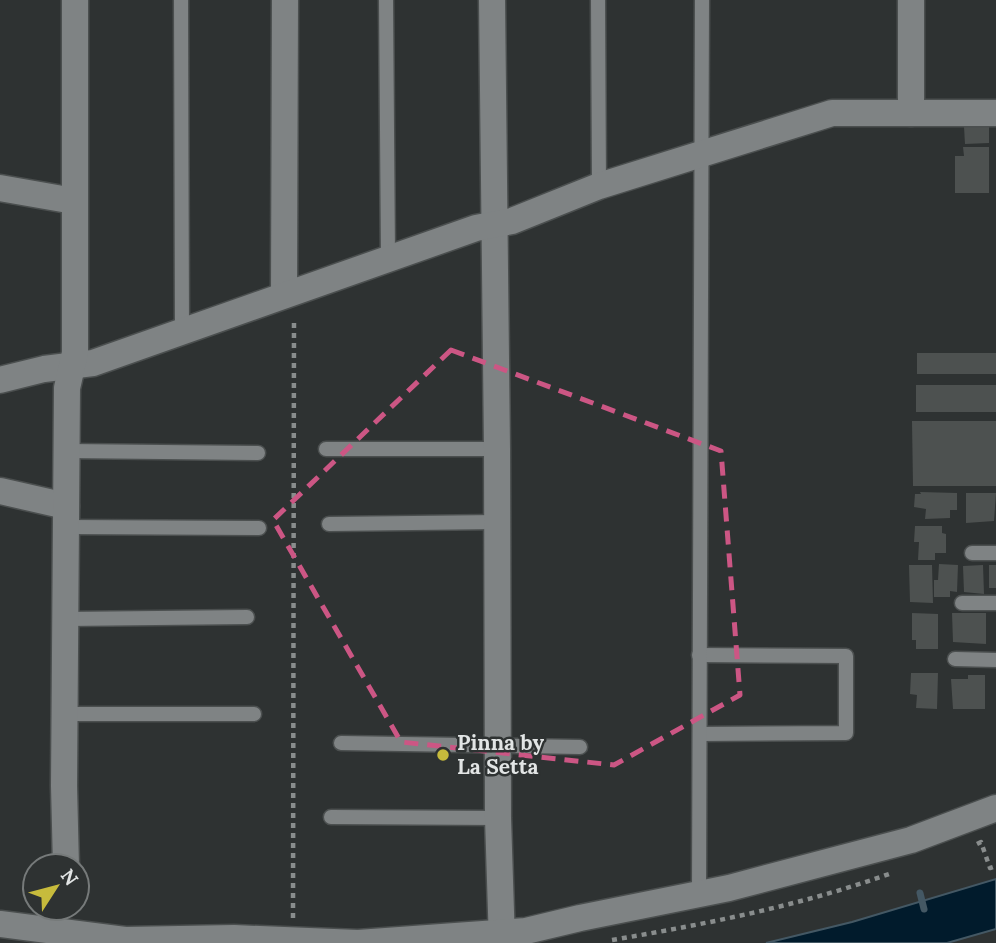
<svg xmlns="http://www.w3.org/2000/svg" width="996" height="943" font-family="Lora,serif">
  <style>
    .water { fill: #011b2c; stroke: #445864; stroke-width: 2 }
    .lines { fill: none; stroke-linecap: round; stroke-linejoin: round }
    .stream { stroke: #445864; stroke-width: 7 }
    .building { fill: #4d5150 }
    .service-casing { stroke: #4b4f4f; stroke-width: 17 }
    .minor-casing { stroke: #4b4f4f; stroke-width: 29 }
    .path { stroke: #898d8d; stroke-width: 4.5; stroke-dasharray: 5 5; stroke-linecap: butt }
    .service { stroke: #7f8384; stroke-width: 14 }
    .minor { stroke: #7f8384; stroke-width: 26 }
    .marked { fill: none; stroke: #cc5684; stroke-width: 5; stroke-dasharray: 14 9; stroke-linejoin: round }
    .poi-dot { fill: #c7bb3c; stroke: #2e3232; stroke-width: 2.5 }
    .labels { text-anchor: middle; stroke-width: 5; stroke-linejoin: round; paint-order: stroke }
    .poi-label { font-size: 21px; font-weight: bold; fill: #e2e5e5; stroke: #2e3232; text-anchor: start }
  </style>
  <rect width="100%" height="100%" fill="#2e3232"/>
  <polygon class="water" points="996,879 996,929 947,943 766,943 852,922"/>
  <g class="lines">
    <polyline class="stream" points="920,893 924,909"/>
  </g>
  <g class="building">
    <polygon points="989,126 989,143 965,144 964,127"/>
    <polygon points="963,147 989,147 989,193 955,193 955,156 964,156"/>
    <rect x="917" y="353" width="79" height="21"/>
    <rect x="916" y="385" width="80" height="27"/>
    <polygon points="912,421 996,421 996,486 913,486"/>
    <polygon points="920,492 957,493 957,510 950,510 950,518 925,519 926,509 914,507 915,494 921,494"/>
    <polygon points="966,493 996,493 994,521 966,523"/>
    <polygon points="915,526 942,526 942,533 946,534 946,553 935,553 935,560 918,560 919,542 914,542"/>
    <polygon points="939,564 958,565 957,592 950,591 950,597 934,597 934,580 938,580"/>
    <polygon points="909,565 932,565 933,603 910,602"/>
    <polygon points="983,565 984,594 964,592 963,566"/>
    <rect x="989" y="565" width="7" height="23"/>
    <polygon points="912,613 938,614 938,649 916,649 916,640 912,640"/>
    <polygon points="952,613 986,613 986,644 953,642"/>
    <polygon points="911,673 938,673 937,709 916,708 917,695 910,694"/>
    <polygon points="968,675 985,675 985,709 953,709 951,679 968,679"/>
  </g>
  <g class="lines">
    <defs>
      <g id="service">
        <polyline points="181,0 182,332"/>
        <polyline points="386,0 388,258"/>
        <polyline points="598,0 599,186"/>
        <polyline points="326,449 497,449"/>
        <polyline points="68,451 258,453"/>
        <polyline points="329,524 497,522"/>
        <polyline points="66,527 259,528"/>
        <polyline points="972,553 996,553"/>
        <polyline points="962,603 996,603"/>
        <polyline points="66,619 247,617"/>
        <polyline points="699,655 846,656 846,733 700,734"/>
        <polyline points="955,659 996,660"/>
        <polyline points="65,714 254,714"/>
        <polyline points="341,743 580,747"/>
        <polyline points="331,817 498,818"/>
        <polyline points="699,893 702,0"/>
      </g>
      <g id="minor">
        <polyline points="492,0 497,449 498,818 502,943"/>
        <polyline points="911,113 911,0"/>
        <polyline points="0,188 74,201"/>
        <polyline points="284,295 285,0"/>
        <polyline points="0,380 44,369 93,363 476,228 512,221 599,186 832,113 996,113"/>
        <polyline points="0,491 66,506"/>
        <polyline points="66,866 64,786 67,388 75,353 75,0"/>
        <polyline points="0,924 125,940 234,938 358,943 526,931 580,918 729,888 911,840 996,808"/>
      </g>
    </defs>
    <use href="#service" class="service-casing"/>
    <use href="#minor" class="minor-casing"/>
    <g class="path">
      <polyline points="977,844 981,842 990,868 996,866"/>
      <polyline points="293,918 294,318"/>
      <path d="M612 940C706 924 799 906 889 874"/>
    </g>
    <use href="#service" class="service"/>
    <use href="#minor" class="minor"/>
  </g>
  <path class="marked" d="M451 350 721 451 740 695 614 765 401 742 273 520Z"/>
  <circle class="poi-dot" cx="443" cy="755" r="7"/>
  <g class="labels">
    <g class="poi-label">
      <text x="457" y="750">Pinna by<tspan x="457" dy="24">La Setta</tspan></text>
    </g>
  </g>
  <g transform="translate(56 887) rotate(54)"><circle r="33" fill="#2e3232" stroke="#767a7a" stroke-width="2"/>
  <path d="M0-5L12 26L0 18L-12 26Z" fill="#c7bb3c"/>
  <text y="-10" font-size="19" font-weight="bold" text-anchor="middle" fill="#e2e5e5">N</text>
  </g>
</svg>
